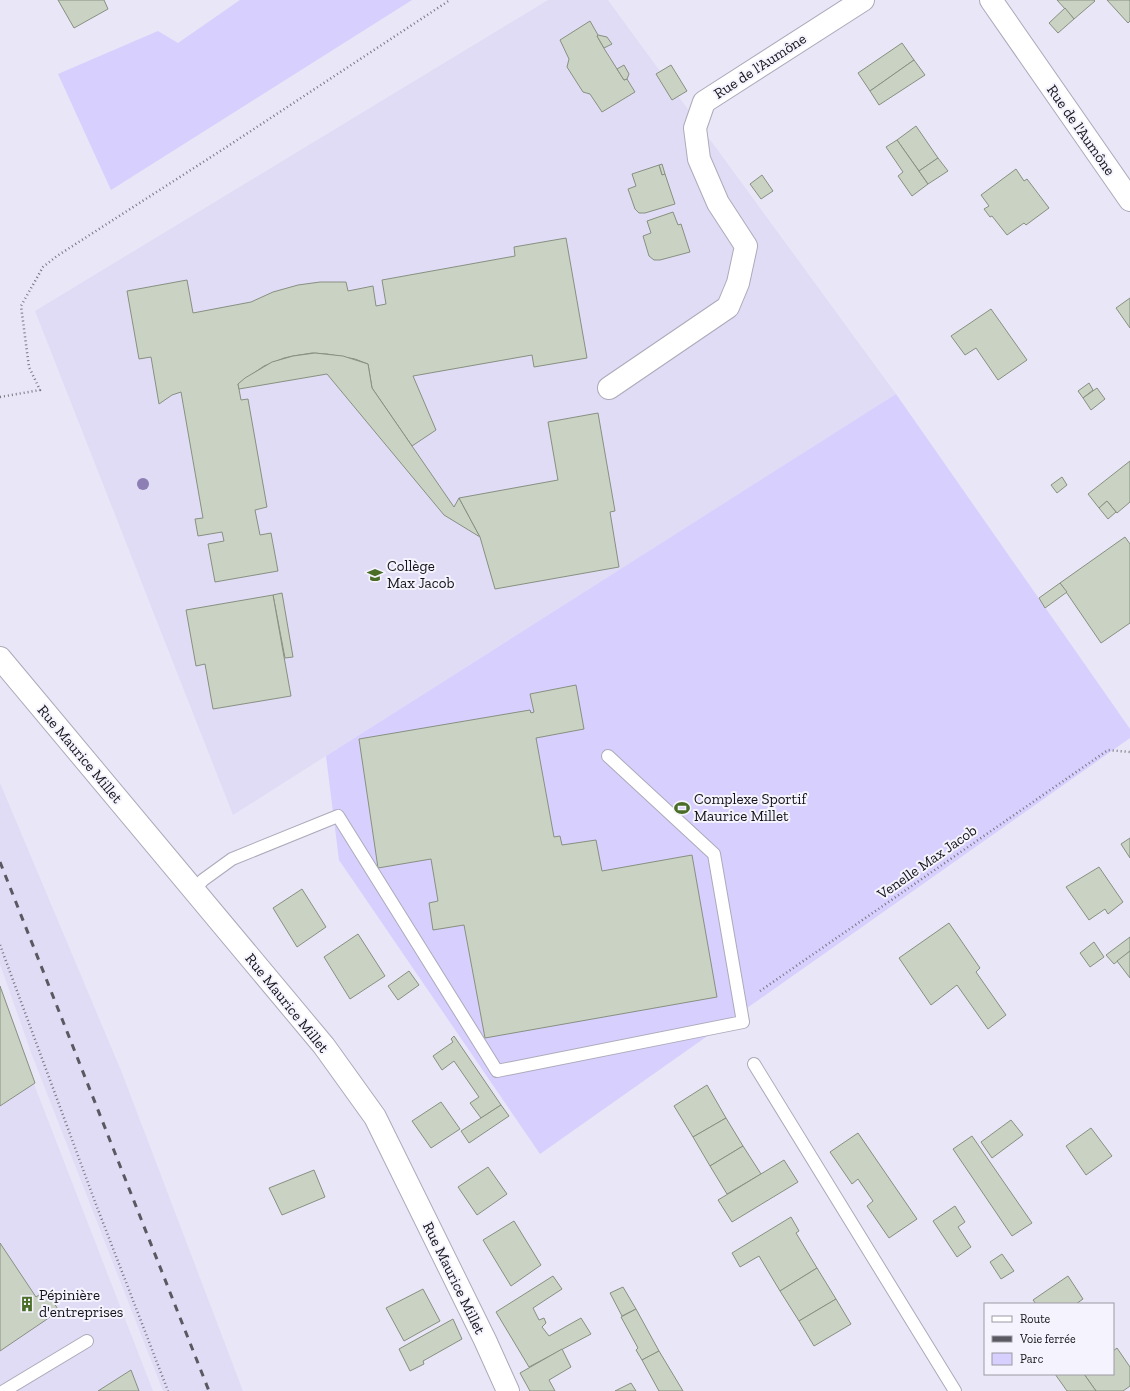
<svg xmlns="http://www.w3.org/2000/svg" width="1130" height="1391" font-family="'Zilla Slab',serif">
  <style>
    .built { fill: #e0dcf5 }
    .green { fill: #d7cffd }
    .building { fill: #cad3c3; stroke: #879081 }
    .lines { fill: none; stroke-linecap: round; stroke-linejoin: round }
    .service-casing { stroke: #acaaba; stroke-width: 14 }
    .minor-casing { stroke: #acaaba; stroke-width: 24 }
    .path { stroke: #797782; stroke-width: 2.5; stroke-dasharray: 1 3; stroke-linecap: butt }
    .service { stroke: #fff; stroke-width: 12 }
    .minor { stroke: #fff; stroke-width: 22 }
    .rail { stroke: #5a5962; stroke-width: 3; stroke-dasharray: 7 7; stroke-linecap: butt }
    .tree { fill: #8d7eb4 }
    .labels { text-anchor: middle; stroke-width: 4; stroke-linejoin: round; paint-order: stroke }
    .street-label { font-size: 15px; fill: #15141a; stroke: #f5f4fe }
    .poi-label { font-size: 15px; fill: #15141a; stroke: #f5f4fe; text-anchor: start }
  </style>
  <rect width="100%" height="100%" fill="#e8e6f7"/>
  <g class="built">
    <polygon points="548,0 608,0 896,394 233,815 35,311"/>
    <polygon points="0,783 122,1073 243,1391 163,1391 32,1055 0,964"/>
    <polygon points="0,996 75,1190 153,1391 0,1391"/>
  </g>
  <g class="green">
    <polygon points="240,0 412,0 111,190 58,74 158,31 178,43"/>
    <polygon points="896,394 1130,729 1130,738 540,1154 339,860 326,756"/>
  </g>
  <g class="building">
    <polygon points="58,0 104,0 108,9 74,28"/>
    <polygon points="1057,0 1094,0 1095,1 1074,19"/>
    <polygon points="1107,0 1130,0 1130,21 1128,23"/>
    <polygon points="1065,8 1074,19 1058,33 1049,23"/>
    <polygon points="590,21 598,35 597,36 605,50 624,80 627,79 635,92 602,112 590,94 583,92 567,67 569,59 560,40"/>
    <polygon points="598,35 607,37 612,44 604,48 597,36"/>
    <polygon points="902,43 914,60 870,91 858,73"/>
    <polygon points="914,60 925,75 879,105 870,91"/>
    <polygon points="624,65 629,74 627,79 624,80 617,69"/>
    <polygon points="671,65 687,91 672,100 656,74"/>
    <polygon points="916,126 938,158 919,171 897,140"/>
    <polygon points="897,140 928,184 912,196 898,176 903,172 886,147"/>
    <polygon points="938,158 948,171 928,184 919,171"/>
    <polygon points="662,164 665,174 662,175 659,165"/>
    <polygon points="659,165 662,175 665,174 675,204 645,213 639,213 635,209 628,189 636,186 632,174"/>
    <polygon points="1016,169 1024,181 1027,179 1049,208 1026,225 1024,223 1007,235 992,216 990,217 984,209 989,206 981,195"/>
    <polygon points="762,175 773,191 761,199 750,184"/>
    <polygon points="673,212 678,225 681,224 690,252 660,260 654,260 649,256 643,236 651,233 647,221"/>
    <polygon points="566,238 587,358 534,367 532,355 413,376 436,430 412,446 372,388 368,364 355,359 327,354 312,353 293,356 284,358 264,366 238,384 241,400 248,399 267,507 255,510 260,535 271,533 278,571 215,582 208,544 224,541 222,532 198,536 195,519 203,518 181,392 172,395 159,404 151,357 139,359 127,291 187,280 193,313 251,302 273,292 298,285 320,282 346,282 348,291 373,286 376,306 386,304 382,280 515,256 514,247"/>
    <polygon points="1130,298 1130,328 1116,308"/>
    <polygon points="991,309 1027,360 998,380 976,348 965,355 951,336"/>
    <polygon points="315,353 343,356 368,364 372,388 454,507 459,498 480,537 444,515 327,374 239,389 238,384 245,378 272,362 293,356"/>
    <polygon points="1089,383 1093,390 1083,398 1078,391"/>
    <polygon points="1097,388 1105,399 1091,410 1083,398"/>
    <polygon points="598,413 615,511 610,512 619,567 495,589 480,537 459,498 558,480 548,422"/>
    <polygon points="1130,461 1130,502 1117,513 1107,501 1099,508 1088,494"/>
    <polygon points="1062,477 1067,485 1057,493 1051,485"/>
    <polygon points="1107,501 1116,512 1108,519 1099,508"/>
    <polygon points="1125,537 1130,544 1130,623 1101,643 1060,583"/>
    <polygon points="1060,583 1067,592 1045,608 1039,598"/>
    <polygon points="282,593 293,657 285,658 273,595"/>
    <polygon points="273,595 291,696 213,709 205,664 196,666 186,610"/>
    <polygon points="576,685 584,729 536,738 554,837 560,836 562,845 596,840 602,871 692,855 717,997 485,1038 464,925 433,930 429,903 438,901 431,859 378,868 359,739 530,710 531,713 534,712 530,694"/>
    <polygon points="1130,838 1130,858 1121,844"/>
    <polygon points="1099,867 1123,902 1108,914 1105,909 1089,920 1066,887"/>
    <polygon points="302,889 326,927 297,947 273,908"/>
    <polygon points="949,923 980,968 976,972 1006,1015 988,1029 957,985 931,1005 899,958"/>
    <polygon points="358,934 385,976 350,999 324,957"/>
    <polygon points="1130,937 1130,951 1114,964 1106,955"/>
    <polygon points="1094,942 1104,957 1090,967 1080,953"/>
    <polygon points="1130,951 1130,978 1117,961"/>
    <polygon points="409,971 419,985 398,1000 388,986"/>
    <polygon points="0,986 35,1083 0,1106"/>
    <polygon points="454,1036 501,1105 481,1118 470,1103 479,1097 454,1061 442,1070 433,1056 453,1042 451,1039"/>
    <polygon points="707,1085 726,1118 693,1137 674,1106"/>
    <polygon points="441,1102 460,1129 431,1148 412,1121"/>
    <polygon points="501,1105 509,1116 469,1143 461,1131"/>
    <polygon points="726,1118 743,1146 710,1166 693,1137"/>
    <polygon points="1011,1120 1023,1135 992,1158 981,1142"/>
    <polygon points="1091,1128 1112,1156 1086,1175 1066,1146"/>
    <polygon points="858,1133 917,1219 889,1238 867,1206 873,1201 858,1179 852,1184 830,1152"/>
    <polygon points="972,1136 1032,1223 1012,1236 953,1149"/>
    <polygon points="743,1146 761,1174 727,1194 710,1166"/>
    <polygon points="784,1160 798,1182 732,1222 718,1200"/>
    <polygon points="488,1167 507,1194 477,1215 458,1187"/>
    <polygon points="314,1170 325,1197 282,1215 269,1188"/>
    <polygon points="955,1206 965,1222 958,1227 971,1247 957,1257 933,1221"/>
    <polygon points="791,1217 799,1231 796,1233 817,1268 780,1291 759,1256 740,1267 732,1253"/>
    <polygon points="514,1221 541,1265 511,1286 483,1240"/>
    <polygon points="0,1243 36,1297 46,1290 59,1311 0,1351"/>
    <polygon points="1002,1254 1014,1271 1001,1279 990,1262"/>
    <polygon points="817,1268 836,1299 799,1321 780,1291"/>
    <polygon points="553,1276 562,1289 533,1308 539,1320 544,1318 546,1323 542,1327 549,1336 581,1318 591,1334 529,1367 496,1312"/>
    <polygon points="1068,1276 1083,1299 1076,1304 1036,1304 1033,1300"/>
    <polygon points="623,1287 636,1309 622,1316 610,1293"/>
    <polygon points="423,1289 440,1321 404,1341 386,1308"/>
    <polygon points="836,1299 851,1324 814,1346 799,1321"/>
    <polygon points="636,1309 659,1351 642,1360 636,1350 638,1348 621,1317"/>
    <polygon points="453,1319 462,1339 423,1361 424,1364 410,1371 399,1349"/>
    <polygon points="1117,1348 1130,1367 1130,1386 1123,1391 1096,1391 1084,1374 1113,1374 1113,1351"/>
    <polygon points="562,1349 571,1367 549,1380 555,1391 530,1391 520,1373"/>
    <polygon points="659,1351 683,1391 659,1391 642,1360"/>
    <polygon points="131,1370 139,1391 98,1391"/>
    <polygon points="1055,1374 1084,1374 1096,1391 1067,1391"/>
    <polygon points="631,1383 636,1391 615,1391"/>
  </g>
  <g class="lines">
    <defs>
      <g id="service">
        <polyline points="194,890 203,880 232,859 338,816 497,1071 743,1022 714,854 608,756"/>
        <polyline points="754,1064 955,1391"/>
        <polyline points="4,1391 87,1341"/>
      </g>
      <g id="minor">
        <polyline points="991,0 1130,200"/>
        <polyline points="609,388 728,307 738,283 746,246 718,203 699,159 695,128 704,102 863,0"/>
        <polyline points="0,658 324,1046 375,1117 485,1340 508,1391"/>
      </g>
    </defs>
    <use href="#service" class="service-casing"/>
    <use href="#minor" class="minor-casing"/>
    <g class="path">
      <polyline points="0,397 40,390 29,367 21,306 43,267 57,256 225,148 450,0"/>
      <polyline points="0,945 97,1207 168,1391"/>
      <polyline points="760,991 1108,750 1130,752"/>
    </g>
    <use href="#service" class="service"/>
    <use href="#minor" class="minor"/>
    <polyline class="rail" points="0,862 209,1391"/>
  </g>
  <circle class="tree" cx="143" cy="484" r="6"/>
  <defs>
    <symbol id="school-bare" viewBox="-9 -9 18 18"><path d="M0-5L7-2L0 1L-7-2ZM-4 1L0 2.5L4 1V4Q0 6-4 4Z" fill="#4a6e27" stroke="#f5f4fe" stroke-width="2.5" paint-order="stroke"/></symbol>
    <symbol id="stadium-bare" viewBox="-9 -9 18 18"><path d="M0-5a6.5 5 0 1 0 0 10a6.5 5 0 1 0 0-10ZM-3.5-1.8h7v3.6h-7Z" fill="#4a6e27" stroke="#f5f4fe" stroke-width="2.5" paint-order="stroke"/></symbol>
    <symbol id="building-bare" viewBox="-9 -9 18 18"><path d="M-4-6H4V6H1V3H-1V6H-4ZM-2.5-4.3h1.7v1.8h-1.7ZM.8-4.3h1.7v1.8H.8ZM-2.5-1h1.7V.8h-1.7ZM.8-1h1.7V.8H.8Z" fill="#4a6e27" stroke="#f5f4fe" stroke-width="2.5" paint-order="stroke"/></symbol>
  </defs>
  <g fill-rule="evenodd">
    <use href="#school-bare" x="364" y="564" width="22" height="22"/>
    <use href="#stadium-bare" x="671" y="797" width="22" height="22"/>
    <use href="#building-bare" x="16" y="1293" width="22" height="22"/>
  </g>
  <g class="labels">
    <g class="street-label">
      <text transform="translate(760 66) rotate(-33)" y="5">Rue de l'Aumône</text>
      <text transform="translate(1081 130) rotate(55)" y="5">Rue de l'Aumône</text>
      <text transform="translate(80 754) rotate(50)" y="5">Rue Maurice Millet</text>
      <text transform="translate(927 862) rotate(-35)" y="5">Venelle Max Jacob</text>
      <text transform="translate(287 1003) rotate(51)" y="5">Rue Maurice Millet</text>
      <text transform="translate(454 1278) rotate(64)" y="5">Rue Maurice Millet</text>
    </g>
    <g class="poi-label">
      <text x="387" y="571">Collège<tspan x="387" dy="17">Max Jacob</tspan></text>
      <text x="694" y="804">Complexe Sportif<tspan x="694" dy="17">Maurice Millet</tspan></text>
      <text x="39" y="1300">Pépinière<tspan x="39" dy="17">d'entreprises</tspan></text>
    </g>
  </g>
  <rect x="984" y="1303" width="130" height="72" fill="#f5f4fe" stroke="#9b9aa3"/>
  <rect x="992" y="1316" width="20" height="6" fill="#ffffff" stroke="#9b9aa3"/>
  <text x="1020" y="1323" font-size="12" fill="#15141a">Route</text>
  <rect x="992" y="1336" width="20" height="6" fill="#5a5962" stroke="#9b9aa3"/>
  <text x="1020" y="1343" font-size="12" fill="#15141a">Voie ferrée</text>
  <rect x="992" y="1353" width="20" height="12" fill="#d7cffd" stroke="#9b9aa3"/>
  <text x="1020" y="1363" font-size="12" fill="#15141a">Parc</text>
</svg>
